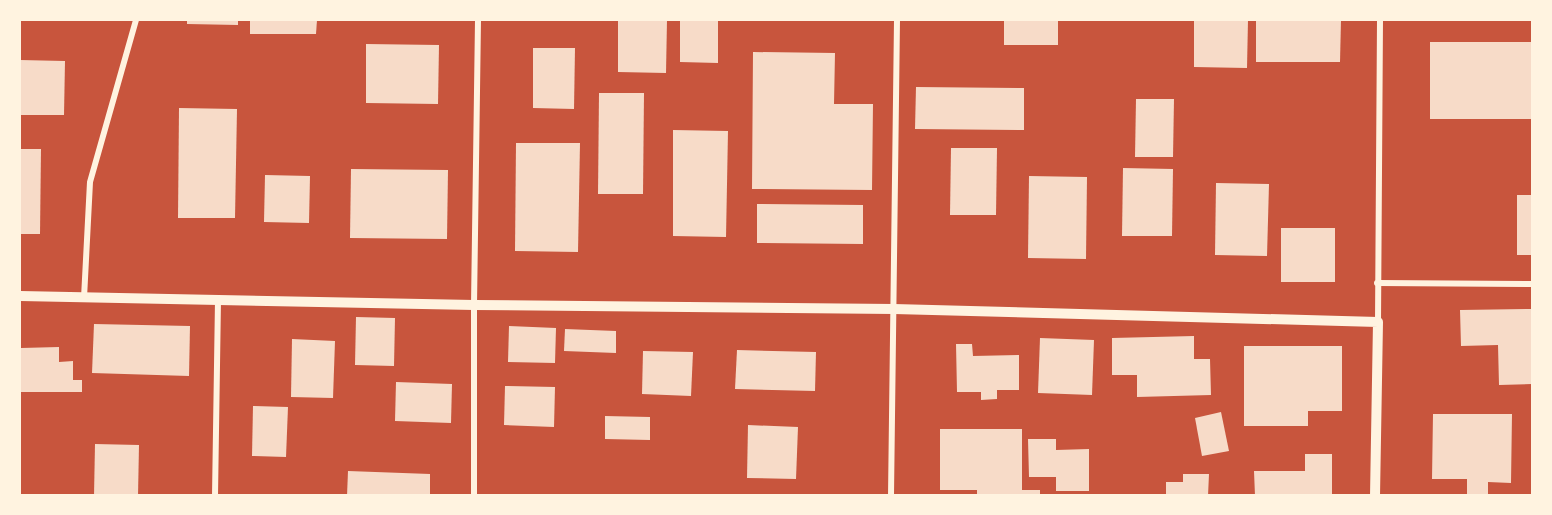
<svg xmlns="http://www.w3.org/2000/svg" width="1552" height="515" font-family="'Source Sans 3',sans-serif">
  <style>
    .building { fill: #f7dbc8 }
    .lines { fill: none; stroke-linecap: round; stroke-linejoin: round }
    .minor { stroke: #fff3e0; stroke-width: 6 }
    .tertiary { stroke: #fff3e0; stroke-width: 10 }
  </style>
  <rect width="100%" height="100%" fill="#c8553d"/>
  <g class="building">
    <polygon points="187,20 238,20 238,25 187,24"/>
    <polygon points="250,20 317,20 316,34 250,34"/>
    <polygon points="618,20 667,20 666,73 618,72"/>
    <polygon points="680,20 718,20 718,63 680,62"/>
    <rect x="1004" y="20" width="54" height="25"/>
    <polygon points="1194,20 1248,20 1247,68 1194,67"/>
    <polygon points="1256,20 1341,20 1340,62 1256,62"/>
    <rect x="1430" y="42" width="102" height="77"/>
    <polygon points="366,44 439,45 438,104 366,103"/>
    <polygon points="533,48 575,48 574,109 533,108"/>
    <polygon points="753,52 835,53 834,104 873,104 872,190 752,189"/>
    <polygon points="20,60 65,61 64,115 20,115"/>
    <polygon points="916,87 1024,88 1024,130 915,129"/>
    <polygon points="599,93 644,93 643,194 598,194"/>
    <polygon points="1136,99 1174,99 1173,157 1135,157"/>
    <polygon points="179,108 237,109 235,218 178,218"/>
    <polygon points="673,130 728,131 726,237 673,236"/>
    <polygon points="516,143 580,143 578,252 515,251"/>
    <polygon points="951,148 997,148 996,215 950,215"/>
    <polygon points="20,149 41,149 40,234 20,234"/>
    <polygon points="1123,168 1173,169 1172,236 1122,236"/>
    <polygon points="351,169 448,170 447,239 350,238"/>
    <polygon points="265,175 310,176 309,223 264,222"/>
    <polygon points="1029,176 1087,177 1086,259 1028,258"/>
    <polygon points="1216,183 1269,184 1267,256 1215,255"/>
    <rect x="1517" y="195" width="15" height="60"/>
    <polygon points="757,204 863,205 863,244 757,243"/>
    <rect x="1281" y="228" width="54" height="54"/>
    <polygon points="1532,309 1532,384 1499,385 1498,345 1461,346 1460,310"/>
    <polygon points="356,317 395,318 394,366 355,365"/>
    <polygon points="94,324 190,326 189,376 92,373"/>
    <polygon points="509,326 556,328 555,363 508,362"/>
    <polygon points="565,329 616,331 616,353 564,351"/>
    <polygon points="1194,336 1194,359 1210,359 1211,395 1137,397 1137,375 1112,375 1112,338"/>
    <polygon points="1040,338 1094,340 1092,395 1038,393"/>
    <polygon points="292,339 335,341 333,398 291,397"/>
    <polygon points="956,344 972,344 973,356 1019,355 1019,390 997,390 997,399 981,400 981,392 957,392"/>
    <polygon points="1244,346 1342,346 1342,411 1308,411 1308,426 1244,426"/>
    <polygon points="59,347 59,362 73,361 73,380 82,380 82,392 21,392 21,348"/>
    <polygon points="737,350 816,352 815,391 735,389"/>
    <polygon points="643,351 693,352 691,396 642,394"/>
    <polygon points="396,382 452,384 451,423 395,421"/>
    <polygon points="505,386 555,387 554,427 504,425"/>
    <polygon points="253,406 288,407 286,457 252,456"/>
    <polygon points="1221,412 1229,451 1202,456 1195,418"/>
    <polygon points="1433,414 1512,414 1511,483 1488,482 1488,495 1467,495 1467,479 1432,479"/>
    <polygon points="605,416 650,417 650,440 605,439"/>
    <polygon points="748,425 798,427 796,479 747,478"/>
    <polygon points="940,429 1022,429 1022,490 1040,490 1040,496 977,496 977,490 940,490"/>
    <polygon points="1028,439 1056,439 1056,450 1089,449 1089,491 1056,491 1056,477 1029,477"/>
    <polygon points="95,444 139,445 138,496 94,496"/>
    <polygon points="1305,454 1332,454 1332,496 1255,496 1254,471 1305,471"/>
    <polygon points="348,471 430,474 430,496 347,496"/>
    <polygon points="1183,474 1209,474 1208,496 1166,496 1166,482 1183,482"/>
  </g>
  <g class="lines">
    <g class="minor">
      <polyline points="1377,283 1532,284"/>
      <polyline points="84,298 90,182 136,20"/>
      <polyline points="1378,322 1380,20"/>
      <polyline points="215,496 218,300"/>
      <polyline points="474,496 474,305 478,20"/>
      <polyline points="891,496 897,20"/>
    </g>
    <polyline class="tertiary" points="20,296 474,305 894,309 1378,322 1375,496"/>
  </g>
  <rect width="1552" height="515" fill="none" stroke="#fff3e0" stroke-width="42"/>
</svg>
